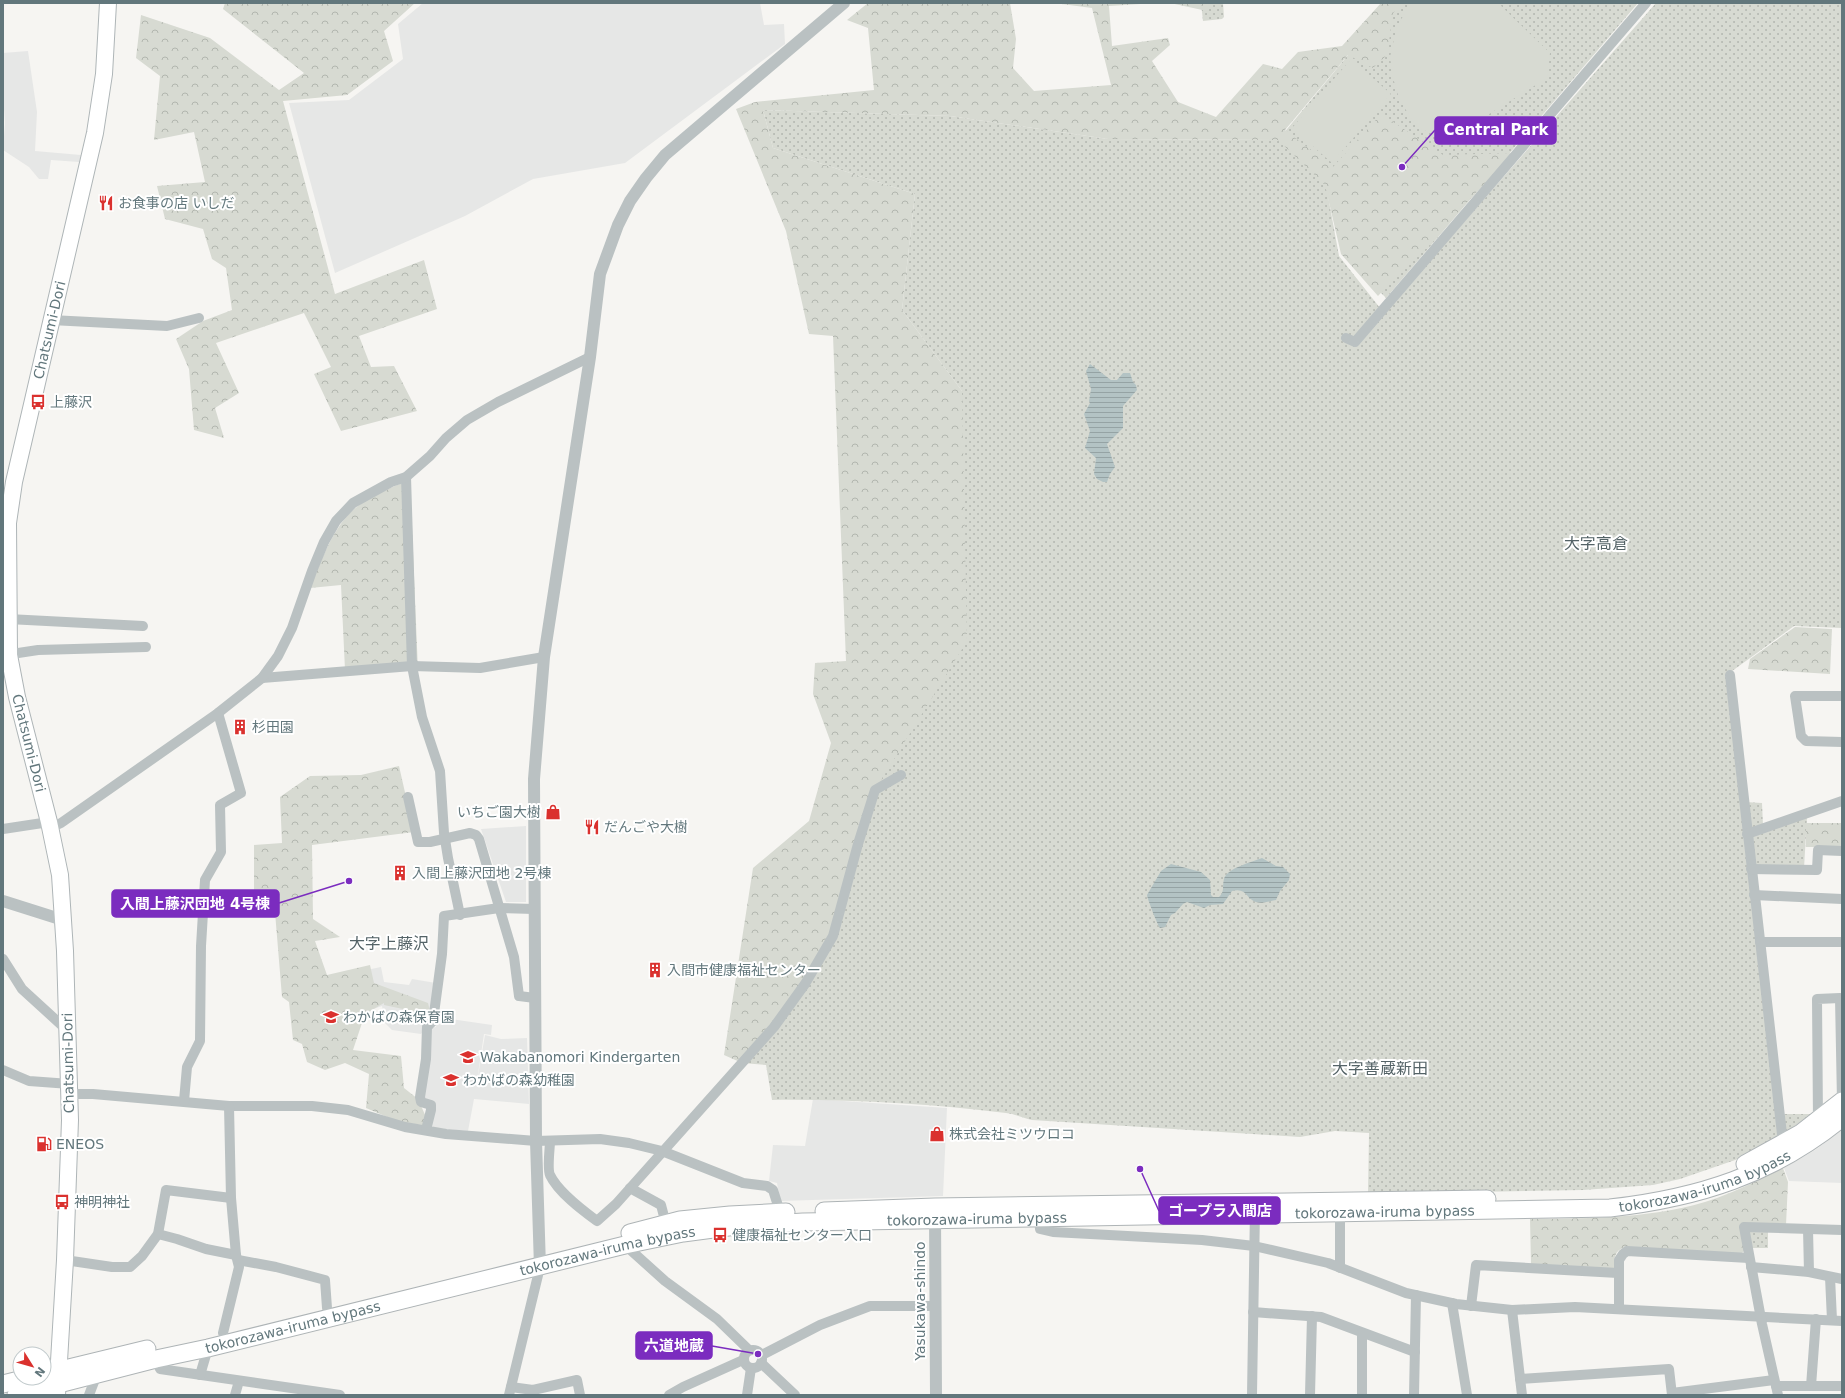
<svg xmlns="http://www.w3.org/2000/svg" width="1845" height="1398" font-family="'DejaVu Sans','Noto Sans JP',sans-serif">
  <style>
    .built { fill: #e6e7e6 }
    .grass { fill: url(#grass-dots) }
    .forest { fill: url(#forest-crowns) }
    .garden { fill: #d7dad2 }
    .water { fill: url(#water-rules) }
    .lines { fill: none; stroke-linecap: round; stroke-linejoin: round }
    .primary-casing { stroke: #aeb5b7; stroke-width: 18 }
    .trunk-casing { stroke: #aeb4b6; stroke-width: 19 }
    .minor { stroke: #bac1c2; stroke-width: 10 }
    .tertiary { stroke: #bac1c2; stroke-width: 12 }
    .primary { stroke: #fff; stroke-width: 16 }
    .trunk { stroke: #fff; stroke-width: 17 }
    .labels { text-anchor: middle; stroke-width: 4; stroke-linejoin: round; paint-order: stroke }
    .poi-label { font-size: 14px; fill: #62777c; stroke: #fff; text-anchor: start }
    .street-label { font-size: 14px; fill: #62777c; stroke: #fff }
    .quarter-label { font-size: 16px; fill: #546367; stroke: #fff }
    .leader { fill: none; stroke: #7b2cbf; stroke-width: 1.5 }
    .callout-dot { fill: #7b2cbf; stroke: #fff; stroke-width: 1.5 }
    .callout { fill: #7b2cbf; stroke: #7b2cbf; stroke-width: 1.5 }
    .callout-label { font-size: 15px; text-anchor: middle; font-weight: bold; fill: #fff }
  </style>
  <defs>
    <pattern id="grass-dots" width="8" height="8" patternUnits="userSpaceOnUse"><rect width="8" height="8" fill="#d7dad2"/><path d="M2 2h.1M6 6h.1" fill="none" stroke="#b2b6af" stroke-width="1.8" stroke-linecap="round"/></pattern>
    <pattern id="forest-crowns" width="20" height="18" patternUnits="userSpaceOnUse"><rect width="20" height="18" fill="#d7dad2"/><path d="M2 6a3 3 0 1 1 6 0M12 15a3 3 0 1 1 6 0" fill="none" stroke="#b2b6af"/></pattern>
    <pattern id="water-rules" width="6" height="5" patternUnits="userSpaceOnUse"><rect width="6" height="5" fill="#b3c3c4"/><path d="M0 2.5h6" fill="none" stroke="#95a3a4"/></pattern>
  </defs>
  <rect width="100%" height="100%" fill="#f6f5f2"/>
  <g class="built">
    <polygon points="423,3 760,3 764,25 784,24 785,44 625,163 533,179 465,216 335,273 289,103 349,100 403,59 398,24"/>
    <polygon points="28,51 37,112 35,151 81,155 79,162 51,160 48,179 39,179 29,167 3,150 5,123 3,95 3,53"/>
    <polygon points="526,826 526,902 506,902 481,829"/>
    <polygon points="381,967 384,982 409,985 412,979 436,983 429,1022 424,1022 424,1030 421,1034 392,1030 385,1023 382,1006 359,1014 293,985"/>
    <polygon points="437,1017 492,1025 491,1035 484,1034 476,1087 485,1035 501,1039 527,1038 529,1104 474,1099 468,1131 434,1128 431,1124 424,1099 430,1028 436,1027"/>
    <polygon points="813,1099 947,1108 943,1196 780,1201 777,1183 769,1181 773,1145 805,1146"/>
    <polygon points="1842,1130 1842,1183 1789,1181 1784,1168 1815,1150"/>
  </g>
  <g class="grass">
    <polygon points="1201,3 1223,3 1224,17 1222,19 1203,21"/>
    <path d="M1391 3H1638L1386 298 1343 254 1328 196 1339 256 1384 313 1656 3H1842V628L1794 626 1728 674 1779 1137 1741 1158 1680 1179 1653 1185 1583 1190 1368 1194 1369 1133 1335 1131 1300 1137 1032 1120C1023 1118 1015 1114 1006 1113 929 1104 850 1099 772 1100L766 1065 742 1063 962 391 902 310 915 194 773 148 763 110 950 116 1108 139 1278 140Z"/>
    <polygon points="1745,802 1762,803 1763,826 1752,830"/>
    <polygon points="1807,817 1804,868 1757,867 1753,863 1753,836"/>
    <polygon points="1782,1114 1811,1114 1784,1134"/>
    <polygon points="1768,1230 1768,1248 1751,1248 1748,1232"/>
  </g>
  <g class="forest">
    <polygon points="225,3 415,3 384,31 393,61 347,95 283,101 335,294 424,260 437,309 359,336 371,367 394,366 417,411 341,431 314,374 331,367 304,313 216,343 239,393 215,408 224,438 194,430 189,369 176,339 203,321 232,310 226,268 212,259 203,229 165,219 157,186 205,182 194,132 154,140 160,76 136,58 141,15 210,38 279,90 304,73 223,9"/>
    <polygon points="868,3 1010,3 1016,39 1013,68 1034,91 1111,85 1092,8 1054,3 1156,3 1109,6 1112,46 1168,38 1170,45 1152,61 1178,102 1216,117 1263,64 1282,69 1298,52 1342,46 1381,3 1403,3 1393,13 1387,55 1373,68 1348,55 1285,130 1333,167 1381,114 1443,155 1514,153 1378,296 1341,254 1325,185 1278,140 1108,139 950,116 763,110 773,148 915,194 902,310 962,391 967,641 875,790 833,936 805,984 742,1063 724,1055 753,868 809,821 831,743 813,694 815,663 846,661 833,336 809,334 786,231 736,109 755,102 874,90 868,28 847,20"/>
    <polygon points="1171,3 1207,3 1207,11 1170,3"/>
    <path d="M410 480 418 670H345L341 585 310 588C322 560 333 525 358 506 374 494 392 487 410 480Z"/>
    <polygon points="1795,627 1832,629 1830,674 1748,669 1750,659"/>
    <polygon points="399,766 414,832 312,845 313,919 340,937 315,941 327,975 370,965 374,983 428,1003 431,1015 384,1005 384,1003 365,1014 353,1050 401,1056 404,1088 418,1099 430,1126 399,1122 366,1108 369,1074 345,1063 325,1070 307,1062 302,1044 293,1040 289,1002 282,997 274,900 254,894 254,845 282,843 280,797 310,776 361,775"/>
    <rect x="1806" y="823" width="36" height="24"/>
    <path d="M1783 1168 1788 1182 1786 1225 1741 1224 1745 1250 1741 1254 1625 1247C1614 1251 1614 1258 1614 1269L1531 1264 1530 1219C1593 1218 1657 1219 1717 1198 1739 1190 1761 1179 1783 1168Z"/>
  </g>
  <g class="garden">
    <polygon points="1411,3 1498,3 1550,53 1547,78 1454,136 1435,135 1419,128 1410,117 1399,98 1393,78 1390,57 1397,26"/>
    <polygon points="1351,59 1391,94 1332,163 1292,128"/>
  </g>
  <g class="water">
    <polygon points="1090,364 1111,380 1117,380 1123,373 1130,373 1133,382 1136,385 1137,390 1123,406 1123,428 1107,444 1115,467 1110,474 1107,482 1103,482 1097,479 1094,474 1096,458 1085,448 1090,431 1084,414 1090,403 1089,401 1091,389 1086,371"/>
    <path d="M1262 858 1276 866 1283 867 1290 874 1289 880 1280 891 1276 900C1270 901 1262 904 1256 902 1246 899 1247 887 1232 891L1223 904 1210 905 1204 908 1187 902 1183 904 1175 913 1171 915 1165 927 1160 928C1158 926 1147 898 1147 895L1161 871 1171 864 1201 872 1210 880 1211 895 1213 897H1219C1225 892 1222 886 1224 879 1227 868 1252 862 1262 858Z"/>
  </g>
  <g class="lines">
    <defs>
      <g id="primary">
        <path id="s1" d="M57 1395 65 1260 70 1120 65 951 60 875 49 822 17 697 9 655 8 523 14 482 95 133 104 74 108 3"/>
      </g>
      <g id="trunk">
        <polyline points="1745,1164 1801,1133 1842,1101"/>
        <polyline points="824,1211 935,1207 1487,1199"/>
        <polyline points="630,1233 680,1220 730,1215 786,1212"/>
        <polyline points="44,1374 147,1349"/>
        <polyline points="3,1384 27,1378"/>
        <path id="s2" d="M16 1395 156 1359 208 1348 625 1245 683 1233 736 1226 803 1222 1610 1208C1698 1198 1772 1175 1842 1118"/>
      </g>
    </defs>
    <use href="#primary" class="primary-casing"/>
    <use href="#trunk" class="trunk-casing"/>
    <g class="minor">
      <polyline points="51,320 167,326 199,318"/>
      <polyline points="1346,338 1355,342 1646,3"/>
      <polyline points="406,477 412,666 422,717 440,771 444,833 448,858 460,915"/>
      <polyline points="8,619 143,626"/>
      <polyline points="5,655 38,650 146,647"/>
      <polyline points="1730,675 1783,1143"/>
      <polyline points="262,678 412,666 480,668 544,657"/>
      <polyline points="1842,696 1795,696 1801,736 1806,741 1842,742"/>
      <polyline points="408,797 418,842 430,842 470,833 476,835 479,839 514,957 519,996 535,998"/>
      <polyline points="50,828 61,823 218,713 262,678 278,656 292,628 312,571 324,542 336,521 353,503 391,482 406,477 430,456 446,438 467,420 498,402 590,357"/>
      <polyline points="3,829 49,822"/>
      <polyline points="1747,834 1842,801"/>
      <polyline points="1751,869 1817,870 1818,850 1842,851"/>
      <polyline points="1754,895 1842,899"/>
      <polyline points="1760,942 1842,942"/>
      <polyline points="3,959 22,989 68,1031"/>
      <polyline points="3,1070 29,1081 70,1084"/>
      <polyline points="70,1094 93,1094 229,1106 312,1106 348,1110 405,1127 446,1134 536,1141 600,1139 629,1143 662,1151 743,1183 767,1186 773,1190 780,1212"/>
      <polyline points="184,1101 187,1067 200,1041 201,946 205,880 221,852 220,805 241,793 218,713"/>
      <polyline points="1818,1120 1817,999 1840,998 1842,1101"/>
      <polyline points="426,1130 431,1110 431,1105 421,1102 420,1097 426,1059 427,1027 433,1021 442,954 444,916 499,908 534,909"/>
      <path d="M550 1141C550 1148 547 1169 550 1175 558 1192 582 1210 597 1221L616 1204 774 1027 805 984 833 936 858 844 875 790 901 775"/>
      <polyline points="630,1188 661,1205 666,1224"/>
      <polyline points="1340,1213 1340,1268"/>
      <polyline points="1039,1219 1040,1229 1053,1232 1202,1240 1254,1246 1328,1263 1406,1293 1456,1304 1512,1310 1575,1307 1842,1321"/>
      <polyline points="1808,1229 1809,1272"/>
      <polyline points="158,1234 177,1239 206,1249 236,1255"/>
      <polyline points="625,1245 665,1281 717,1319 749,1350"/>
      <polyline points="65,1260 112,1267 130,1267 142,1256 158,1234 166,1190 231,1198"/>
      <polyline points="238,1260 276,1267 325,1280 327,1308"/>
      <polyline points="1751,1267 1809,1272 1842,1279"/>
      <polyline points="1830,1277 1832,1320"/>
      <polyline points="1452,1303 1467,1395"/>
      <polyline points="1471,1306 1476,1265 1618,1273"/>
      <polyline points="1619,1309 1619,1260 1623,1254 1627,1251 1749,1258"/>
      <polyline points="1512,1310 1522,1395"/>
      <polyline points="1253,1312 1321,1317 1415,1352"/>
      <polyline points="223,1333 239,1267 236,1255 231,1198 229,1106"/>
      <circle cx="753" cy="1359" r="9"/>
      <polyline points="762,1355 820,1325 870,1306 935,1306"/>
      <polyline points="156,1359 160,1369 340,1395"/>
      <polyline points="761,1363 795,1395"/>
      <polyline points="200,1375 208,1348"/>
      <polyline points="1520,1379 1669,1369 1672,1395"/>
      <polyline points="1776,1386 1842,1386"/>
      <polyline points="1811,1386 1816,1319"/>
      <polyline points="511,1387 533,1390 577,1380 580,1395"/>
      <polyline points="1672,1393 1774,1380"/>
      <polyline points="89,1395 97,1374"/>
      <polyline points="235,1395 239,1381"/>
      <polyline points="509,1395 540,1267"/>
      <polyline points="669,1395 683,1387 743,1360"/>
      <polyline points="747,1395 751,1368"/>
      <polyline points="1252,1395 1255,1209"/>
      <polyline points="1310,1395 1312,1316"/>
      <polyline points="1362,1395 1362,1333"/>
      <polyline points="1414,1395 1416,1295"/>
      <polyline points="1778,1395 1762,1324 1744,1227 1842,1230"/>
    </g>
    <g class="tertiary">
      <polyline points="3,901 63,920"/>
      <polyline points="935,1212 936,1395"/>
      <polyline points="540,1267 536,1141 534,779 544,657 590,357 600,274 618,225 630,201 646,178 665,155 844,3"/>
    </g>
    <use href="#primary" class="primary"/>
    <use href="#trunk" class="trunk"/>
  </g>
  <defs>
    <symbol id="restaurant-bare" viewBox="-9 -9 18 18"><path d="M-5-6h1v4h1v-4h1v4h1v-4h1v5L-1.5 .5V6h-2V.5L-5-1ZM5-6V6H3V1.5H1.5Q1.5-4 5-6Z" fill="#da312e" stroke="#fff" stroke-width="2.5" paint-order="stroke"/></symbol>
    <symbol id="bus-bare" viewBox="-9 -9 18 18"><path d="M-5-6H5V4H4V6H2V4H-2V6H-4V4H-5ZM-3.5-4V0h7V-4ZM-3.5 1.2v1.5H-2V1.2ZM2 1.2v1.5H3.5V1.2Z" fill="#da312e" stroke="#fff" stroke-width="2.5" paint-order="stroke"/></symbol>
    <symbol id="building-bare" viewBox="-9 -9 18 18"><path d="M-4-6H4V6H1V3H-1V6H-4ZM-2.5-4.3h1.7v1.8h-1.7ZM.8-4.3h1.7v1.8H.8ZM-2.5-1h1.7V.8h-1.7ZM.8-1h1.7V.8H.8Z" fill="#da312e" stroke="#fff" stroke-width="2.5" paint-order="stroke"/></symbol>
    <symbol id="shop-bare" viewBox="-9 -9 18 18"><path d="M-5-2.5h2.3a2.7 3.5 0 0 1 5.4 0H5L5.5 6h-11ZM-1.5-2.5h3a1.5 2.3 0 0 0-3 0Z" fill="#da312e" stroke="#fff" stroke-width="2.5" paint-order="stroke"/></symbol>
    <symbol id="school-bare" viewBox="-9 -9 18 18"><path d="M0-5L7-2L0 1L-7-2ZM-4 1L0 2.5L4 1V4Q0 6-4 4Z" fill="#da312e" stroke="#fff" stroke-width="2.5" paint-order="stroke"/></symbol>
    <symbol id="fuel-bare" viewBox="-9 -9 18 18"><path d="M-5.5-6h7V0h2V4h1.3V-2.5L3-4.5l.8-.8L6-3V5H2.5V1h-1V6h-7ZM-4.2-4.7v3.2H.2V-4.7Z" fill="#da312e" stroke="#fff" stroke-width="2.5" paint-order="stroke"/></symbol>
  </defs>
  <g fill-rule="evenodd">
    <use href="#restaurant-bare" x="95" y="192" width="22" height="22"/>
    <use href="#bus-bare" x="27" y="391" width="22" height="22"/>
    <use href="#building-bare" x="229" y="716" width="22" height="22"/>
    <use href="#shop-bare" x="542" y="801" width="22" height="22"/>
    <use href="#restaurant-bare" x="581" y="816" width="22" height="22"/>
    <use href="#building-bare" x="389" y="862" width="22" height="22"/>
    <use href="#building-bare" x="644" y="959" width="22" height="22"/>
    <use href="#school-bare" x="320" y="1006" width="22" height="22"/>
    <use href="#school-bare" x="457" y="1046" width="22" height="22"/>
    <use href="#school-bare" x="440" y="1069" width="22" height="22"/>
    <use href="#shop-bare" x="926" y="1123" width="22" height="22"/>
    <use href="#fuel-bare" x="33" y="1133" width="22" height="22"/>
    <use href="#bus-bare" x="51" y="1191" width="22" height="22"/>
    <use href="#bus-bare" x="709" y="1224" width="22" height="22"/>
  </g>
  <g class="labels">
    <g class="poi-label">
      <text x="118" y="208">お食事の店 いしだ</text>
      <text x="50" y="407">上藤沢</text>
      <text x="252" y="732">杉田園</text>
      <text x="541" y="817" text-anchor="end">いちご園大樹</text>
      <text x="604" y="832">だんごや大樹</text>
      <text x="412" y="878">入間上藤沢団地 2号棟</text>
      <text x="667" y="975">入間市健康福祉センター</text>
      <text x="343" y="1022">わかばの森保育園</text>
      <text x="480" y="1062">Wakabanomori Kindergarten</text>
      <text x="463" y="1085">わかばの森幼稚園</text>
      <text x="949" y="1139">株式会社ミツウロコ</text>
      <text x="56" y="1149">ENEOS</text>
      <text x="74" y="1207">神明神社</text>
      <text x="732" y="1240">健康福祉センター入口</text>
    </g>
    <g class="street-label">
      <text dy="5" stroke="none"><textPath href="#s1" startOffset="1076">Chatsumi-Dori</textPath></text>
      <text transform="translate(29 743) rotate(76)" y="5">Chatsumi-Dori</text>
      <text transform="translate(68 1063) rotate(-91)" y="5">Chatsumi-Dori</text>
      <text dy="5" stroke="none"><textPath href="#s2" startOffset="1713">tokorozawa-iruma bypass</textPath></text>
      <text dy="5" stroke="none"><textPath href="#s2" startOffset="1389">tokorozawa-iruma bypass</textPath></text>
      <text dy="5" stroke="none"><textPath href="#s2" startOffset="981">tokorozawa-iruma bypass</textPath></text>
      <text dy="5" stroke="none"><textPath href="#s2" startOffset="609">tokorozawa-iruma bypass</textPath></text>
      <text transform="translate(920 1301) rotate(-90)" y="5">Yasukawa-shindo</text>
      <text dy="5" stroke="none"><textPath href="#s2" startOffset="285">tokorozawa-iruma bypass</textPath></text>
    </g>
    <g class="quarter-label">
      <text x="1596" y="549">大字高倉</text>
      <text x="389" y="949">大字上藤沢</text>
      <text x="1380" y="1074">大字善蔵新田</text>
    </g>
  </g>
  <path class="leader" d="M1402 167L1435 130M349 881L279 903M1140 1169L1159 1211M758 1354L712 1346"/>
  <g class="callout-dot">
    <circle cx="1402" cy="167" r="4"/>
    <circle cx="349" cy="881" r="4"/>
    <circle cx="1140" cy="1169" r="4"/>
    <circle cx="758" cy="1354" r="4"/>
  </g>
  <g class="callout">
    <rect x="1435" y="117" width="121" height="27" rx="4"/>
    <rect x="112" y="890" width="167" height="27" rx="4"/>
    <rect x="1159" y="1197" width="121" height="27" rx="4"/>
    <rect x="636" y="1332" width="76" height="27" rx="4"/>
  </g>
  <g class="callout-label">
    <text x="1496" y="135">Central Park</text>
    <text x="195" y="909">入間上藤沢団地 4号棟</text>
    <text x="1220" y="1216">ゴープラ入間店</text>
    <text x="674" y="1351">六道地蔵</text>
  </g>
  <rect width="1845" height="1398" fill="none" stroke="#62777c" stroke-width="8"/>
  <g transform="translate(32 1366) rotate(127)"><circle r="19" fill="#ffffff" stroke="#c0c9cb"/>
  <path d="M0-3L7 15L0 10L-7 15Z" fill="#da312e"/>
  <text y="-6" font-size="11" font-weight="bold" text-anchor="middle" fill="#62777c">N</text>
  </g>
</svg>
